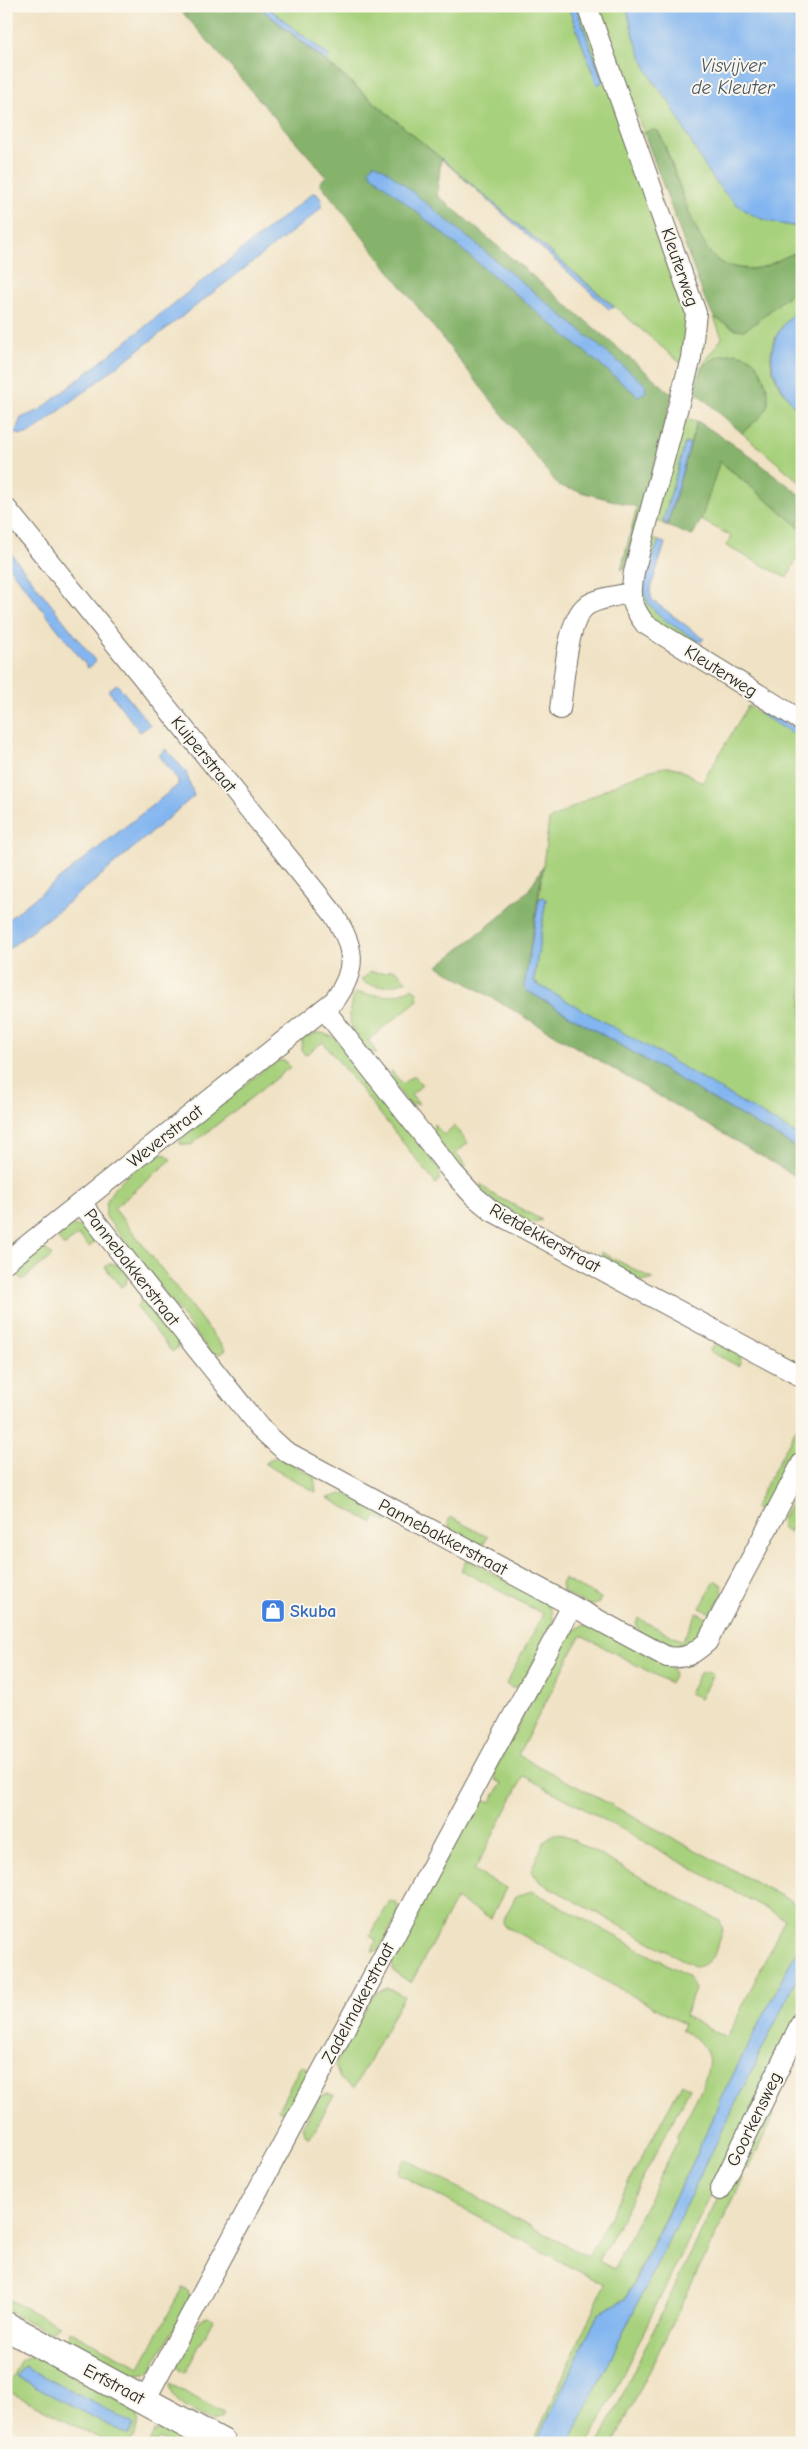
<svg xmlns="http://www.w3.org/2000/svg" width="808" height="2449" font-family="'Comic Neue',sans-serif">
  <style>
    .green { fill: #a8d17d; stroke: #6a7e54; fill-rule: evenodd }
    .forest { fill: #86b36c; stroke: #586f4c }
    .water { fill: #83b6f0; stroke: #57708e }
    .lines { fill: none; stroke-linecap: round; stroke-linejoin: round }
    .street-casing { stroke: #706b61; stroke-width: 22 }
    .secondary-casing { stroke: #706b61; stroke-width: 30 }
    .street { stroke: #fff; stroke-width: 20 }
    .secondary { stroke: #fff; stroke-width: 28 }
    .labels { text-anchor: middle; stroke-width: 4; stroke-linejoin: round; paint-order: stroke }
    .street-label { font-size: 18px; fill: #2b2b2b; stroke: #fbf7ec }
    .shop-label { font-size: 18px; font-weight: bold; fill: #366cbe; stroke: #fbf7ec; text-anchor: start }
    .water-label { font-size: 19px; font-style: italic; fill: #455566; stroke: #fbf7ec }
  </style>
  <rect width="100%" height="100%" fill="#fbf7ec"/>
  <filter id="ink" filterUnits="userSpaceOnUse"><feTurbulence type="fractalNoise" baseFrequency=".02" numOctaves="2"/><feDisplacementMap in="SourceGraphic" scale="10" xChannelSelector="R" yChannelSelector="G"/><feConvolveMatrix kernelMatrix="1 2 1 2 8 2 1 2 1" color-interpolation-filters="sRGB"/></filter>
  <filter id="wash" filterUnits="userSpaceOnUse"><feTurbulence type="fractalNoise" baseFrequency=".0096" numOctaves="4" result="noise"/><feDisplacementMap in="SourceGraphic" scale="20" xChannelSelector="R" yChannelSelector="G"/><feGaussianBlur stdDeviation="1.12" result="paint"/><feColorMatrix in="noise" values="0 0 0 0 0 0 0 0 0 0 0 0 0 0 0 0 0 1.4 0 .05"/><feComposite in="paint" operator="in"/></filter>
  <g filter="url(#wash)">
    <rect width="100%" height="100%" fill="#f0e2c4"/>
    <g class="green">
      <polygon points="266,6 568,6 597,84 603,82 576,6 582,6 690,314 683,365 326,61 330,57"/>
      <path d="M596 6H627L629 19 654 83 790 226H802V251C787 254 773 265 759 268 746 270 724 267 714 258 690 234 676 164 658 131L652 130 644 133 604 32Z"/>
      <path d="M802 284V305C776 329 759 354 781 388 787 397 798 406 802 415 804 421 802 474 802 484L742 433 761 416 752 360C729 349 722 354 701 367L722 338 714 317 735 329 754 324Z"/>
      <polygon points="689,419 697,421 690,444 685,443 663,522 667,526 654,519 678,427"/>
      <polygon points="719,461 802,529 802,548 787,578 726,546 731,536 701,520"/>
      <path d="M652 539 659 541C634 609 643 603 698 641L694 647 650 619 638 597Z"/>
      <path d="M748 706 802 739V1138L539 986 534 980 546 899 543 897 539 899 538 903 549 820C573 808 652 759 676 768 685 771 694 778 702 783Z"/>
      <path d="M391 969 397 971 406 981C392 986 374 990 361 980L371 972 385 973Z"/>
      <path d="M412 988 417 992 418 1000 368 1040 377 1053H370C352 1030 343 1022 355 993L384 996 399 994Z"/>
      <polygon points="315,1033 322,1033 335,1038 440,1170 439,1181 436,1184 323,1042 305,1055 301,1049 302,1039"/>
      <polygon points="276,1060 285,1061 290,1067 191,1145 180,1144 181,1136"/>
      <polygon points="391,1070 402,1084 414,1075 422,1085 411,1095 419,1104 409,1104 390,1079"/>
      <polygon points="434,1124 444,1135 454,1126 468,1143 456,1153 467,1167 458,1166 433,1134"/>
      <path d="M157 1153 167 1155 171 1160 114 1208 225 1350 220 1354 211 1353 106 1217C101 1187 137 1170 157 1153Z"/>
      <polygon points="481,1184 491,1193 542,1220 532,1223 498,1204 481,1191"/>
      <polygon points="72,1226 84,1227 94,1234 94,1243 89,1247 79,1235 64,1246 59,1240 60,1231"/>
      <polygon points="38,1248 47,1250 52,1256 22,1280 17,1274 18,1264"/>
      <polygon points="601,1252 653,1279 643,1282 604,1261"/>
      <polygon points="109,1264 119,1264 128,1275 126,1283 121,1287 105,1267"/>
      <polygon points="140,1302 150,1302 179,1339 177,1348 172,1352 136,1306"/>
      <polygon points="722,1343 739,1352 741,1361 738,1366 709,1351 712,1346"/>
      <polygon points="802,1418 802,1446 769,1507 758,1510 754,1508"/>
      <polygon points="272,1458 283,1459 314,1476 316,1492 265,1464"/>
      <polygon points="802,1481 802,1509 789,1533 783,1529 781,1521"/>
      <polygon points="345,1493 384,1514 387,1523 376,1517 373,1523 328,1498"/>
      <polygon points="450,1517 488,1537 485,1542 478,1546 451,1531 448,1522"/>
      <path d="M467 1559 547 1603C552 1610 554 1617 553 1626L521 1685 512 1688 506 1684 543 1614 461 1570Z"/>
      <polygon points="564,1579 601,1598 599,1603 590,1606 563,1592 561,1584"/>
      <polygon points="715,1581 721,1584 723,1593 712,1614 700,1608"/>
      <polygon points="697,1613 709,1619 696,1642 676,1650 639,1633 636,1623 638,1618 682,1641"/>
      <path d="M584 1625 591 1626 672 1667 674 1675 670 1683 581 1635 518 1755 802 1907V1940L720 2100 712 2121 625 2299 598 2314 536 2443H533L604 2285 397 2173 405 2159 588 2257 682 2083 690 2088 599 2261 614 2269 677 2142V2135C686 2117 713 2075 708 2056 705 2043 692 2036 681 2030L684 2024 503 1925V1921L516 1896 532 1891 687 1975 695 1989 685 2016 727 2038 785 1919 524 1776 474 1871 506 1888 491 1918 456 1899 411 1983 393 1971 392 1960 477 1802 486 1800 491 1802 502 1783 496 1780 494 1771 568 1633Z"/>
      <polygon points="707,1671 713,1674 700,1699 689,1693 700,1673"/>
      <path d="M555 1834 564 1835 720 1921 723 1930C718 1945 714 1964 696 1967L540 1882 531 1870 544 1842Z"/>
      <polygon points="390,1901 397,1904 399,1913 379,1950 372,1952 376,1940 370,1936"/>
      <polygon points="802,1968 802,2009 589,2443 569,2443"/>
      <polygon points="388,1988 404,1996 354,2088 340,2079 335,2065 374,1993"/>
      <polygon points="301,2065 306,2067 309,2079 293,2110 284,2113 278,2110"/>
      <polygon points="328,2094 334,2095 310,2138 305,2135 302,2127 319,2097"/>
      <polygon points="768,2113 774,2116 748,2169 743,2166 740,2157"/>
      <polygon points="738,2177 743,2179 614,2443 599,2443 721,2191 729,2180"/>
      <path d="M182 2288 188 2291 190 2300 150 2371C125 2383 90 2355 68 2344L69 2331 140 2367Z"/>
      <polygon points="6,2298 59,2325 49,2333 6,2310"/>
      <polygon points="208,2317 213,2320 185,2373 179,2370 176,2362 199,2320"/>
      <path d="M33 2355 135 2410 140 2423 129 2443H109L6 2390 21 2360ZM24 2366 134 2425 128 2435 16 2377Z"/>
      <path d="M170 2384 224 2413 222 2418 213 2421C196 2412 172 2406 170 2384Z"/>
      <polygon points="170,2428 195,2443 168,2443 159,2438 155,2443 150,2443 155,2432"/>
    </g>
    <g class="forest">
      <polygon points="177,6 258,6 441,158 437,195 672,394 630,565 621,570 637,507 559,486 320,183 326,176"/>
      <path d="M652 130 658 131 662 139C673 167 695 240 715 258 725 267 746 271 759 268 774 265 787 254 802 251V284L754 324 744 330 735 329 714 317 704 297 644 133Z"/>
      <path d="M737 353C742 355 748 356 752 359 762 367 770 391 768 404 766 415 750 426 742 433L698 394 696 385 701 367 719 356Z"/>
      <polygon points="697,421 742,450 802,496 802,529 720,461 701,520 692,536 667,526"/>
      <polygon points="543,867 524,987 526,990 802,1151 802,1180 438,966 498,918 528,891"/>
    </g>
    <g class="water">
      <polygon points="258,6 266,6 330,57 326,61"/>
      <polygon points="568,6 576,6 603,82 597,85"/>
      <path d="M627 6H802V226C722 226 702 157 668 100 664 94 658 89 654 82 641 60 631 32 627 6Z"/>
      <polygon points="441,158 614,307 609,309"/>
      <polygon points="374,163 385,169 645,384 646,392 638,396 371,174 369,169"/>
      <polygon points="313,193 317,194 322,201 321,207 315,214 32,432 22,435 15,433 21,418 40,410"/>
      <path d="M802 305V415C795 409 790 400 785 393 760 357 773 332 802 305Z"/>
      <polygon points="685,443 690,444 667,524 663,522"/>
      <path d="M659 541 665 543 650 591 652 600 704 639 701 642C685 633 644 612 644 590 645 574 653 556 659 541Z"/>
      <polygon points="6,547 96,662 88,668 6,563"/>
      <polygon points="117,684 150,725 140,732 108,690"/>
      <polygon points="766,711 802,732 802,739 760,714 760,712"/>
      <polygon points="166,749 186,772 194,796 91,884 6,951 6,921 178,785 178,780 159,755"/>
      <polygon points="544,897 546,899 534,980 535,983 645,1045 802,1138 802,1151 526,990 524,987 539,899"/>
      <polygon points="802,1940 802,1968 569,2443 536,2443 598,2314 625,2299 635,2281 712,2121 720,2100"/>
      <polygon points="24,2366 134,2424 128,2435 16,2377"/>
    </g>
  </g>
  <g filter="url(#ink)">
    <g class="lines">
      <defs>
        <g id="street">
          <path d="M587 6 696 313 691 358 634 572C630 596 630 604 645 624L802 721"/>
          <path d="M6 508 332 912C354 945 359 967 335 1000L6 1262"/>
          <path d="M560 709C564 684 566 621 586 606 598 598 616 596 630 593"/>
          <polyline points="324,1009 453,1173 474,1196 492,1211 802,1377"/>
          <path d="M81 1203 259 1427 285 1451 667 1657C686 1659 692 1655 707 1642L802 1463"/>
          <polyline points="720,2190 802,2021"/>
          <polyline points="145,2400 572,1606"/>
        </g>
        <polyline id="secondary" points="6,2326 222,2443"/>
      </defs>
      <use href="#street" class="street-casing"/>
      <use href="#secondary" class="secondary-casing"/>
      <use href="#street" class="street"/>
      <use href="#secondary" class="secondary"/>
    </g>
  </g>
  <defs>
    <symbol id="shop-square" viewBox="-11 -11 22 22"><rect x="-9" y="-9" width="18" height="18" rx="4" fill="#3f7fe0" stroke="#fbf7ec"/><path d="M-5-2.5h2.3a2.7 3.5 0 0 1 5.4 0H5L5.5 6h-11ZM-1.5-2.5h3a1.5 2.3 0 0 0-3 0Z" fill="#fff"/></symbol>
  </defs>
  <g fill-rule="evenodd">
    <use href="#shop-square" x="259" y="1597" width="28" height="28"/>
  </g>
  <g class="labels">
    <g class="street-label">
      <text transform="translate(680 267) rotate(71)" y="6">Kleuterweg</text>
      <text transform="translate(721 671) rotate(32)" y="6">Kleuterweg</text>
      <text transform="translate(204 754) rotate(51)" y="6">Kuiperstraat</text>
      <text transform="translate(165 1136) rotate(-38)" y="6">Weverstraat</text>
      <text transform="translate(545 1238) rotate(29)" y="6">Rietdekkerstraat</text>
      <text transform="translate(132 1267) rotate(52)" y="6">Pannebakkerstraat</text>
      <text transform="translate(443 1537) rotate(28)" y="6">Pannebakkerstraat</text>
      <text transform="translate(358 2003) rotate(-62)" y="6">Zadelmakerstraat</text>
      <text transform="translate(754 2119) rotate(-64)" y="6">Goorkensweg</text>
      <text transform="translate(114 2384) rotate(28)" y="6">Erfstraat</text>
    </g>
    <g class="shop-label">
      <text x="290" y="1617">Skuba</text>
    </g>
    <g class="water-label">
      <text x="733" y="72">Visvijver<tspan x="733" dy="22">de Kleuter</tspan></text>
    </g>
  </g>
  <rect width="808" height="2449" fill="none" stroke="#fbf7ec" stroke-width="25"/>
</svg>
